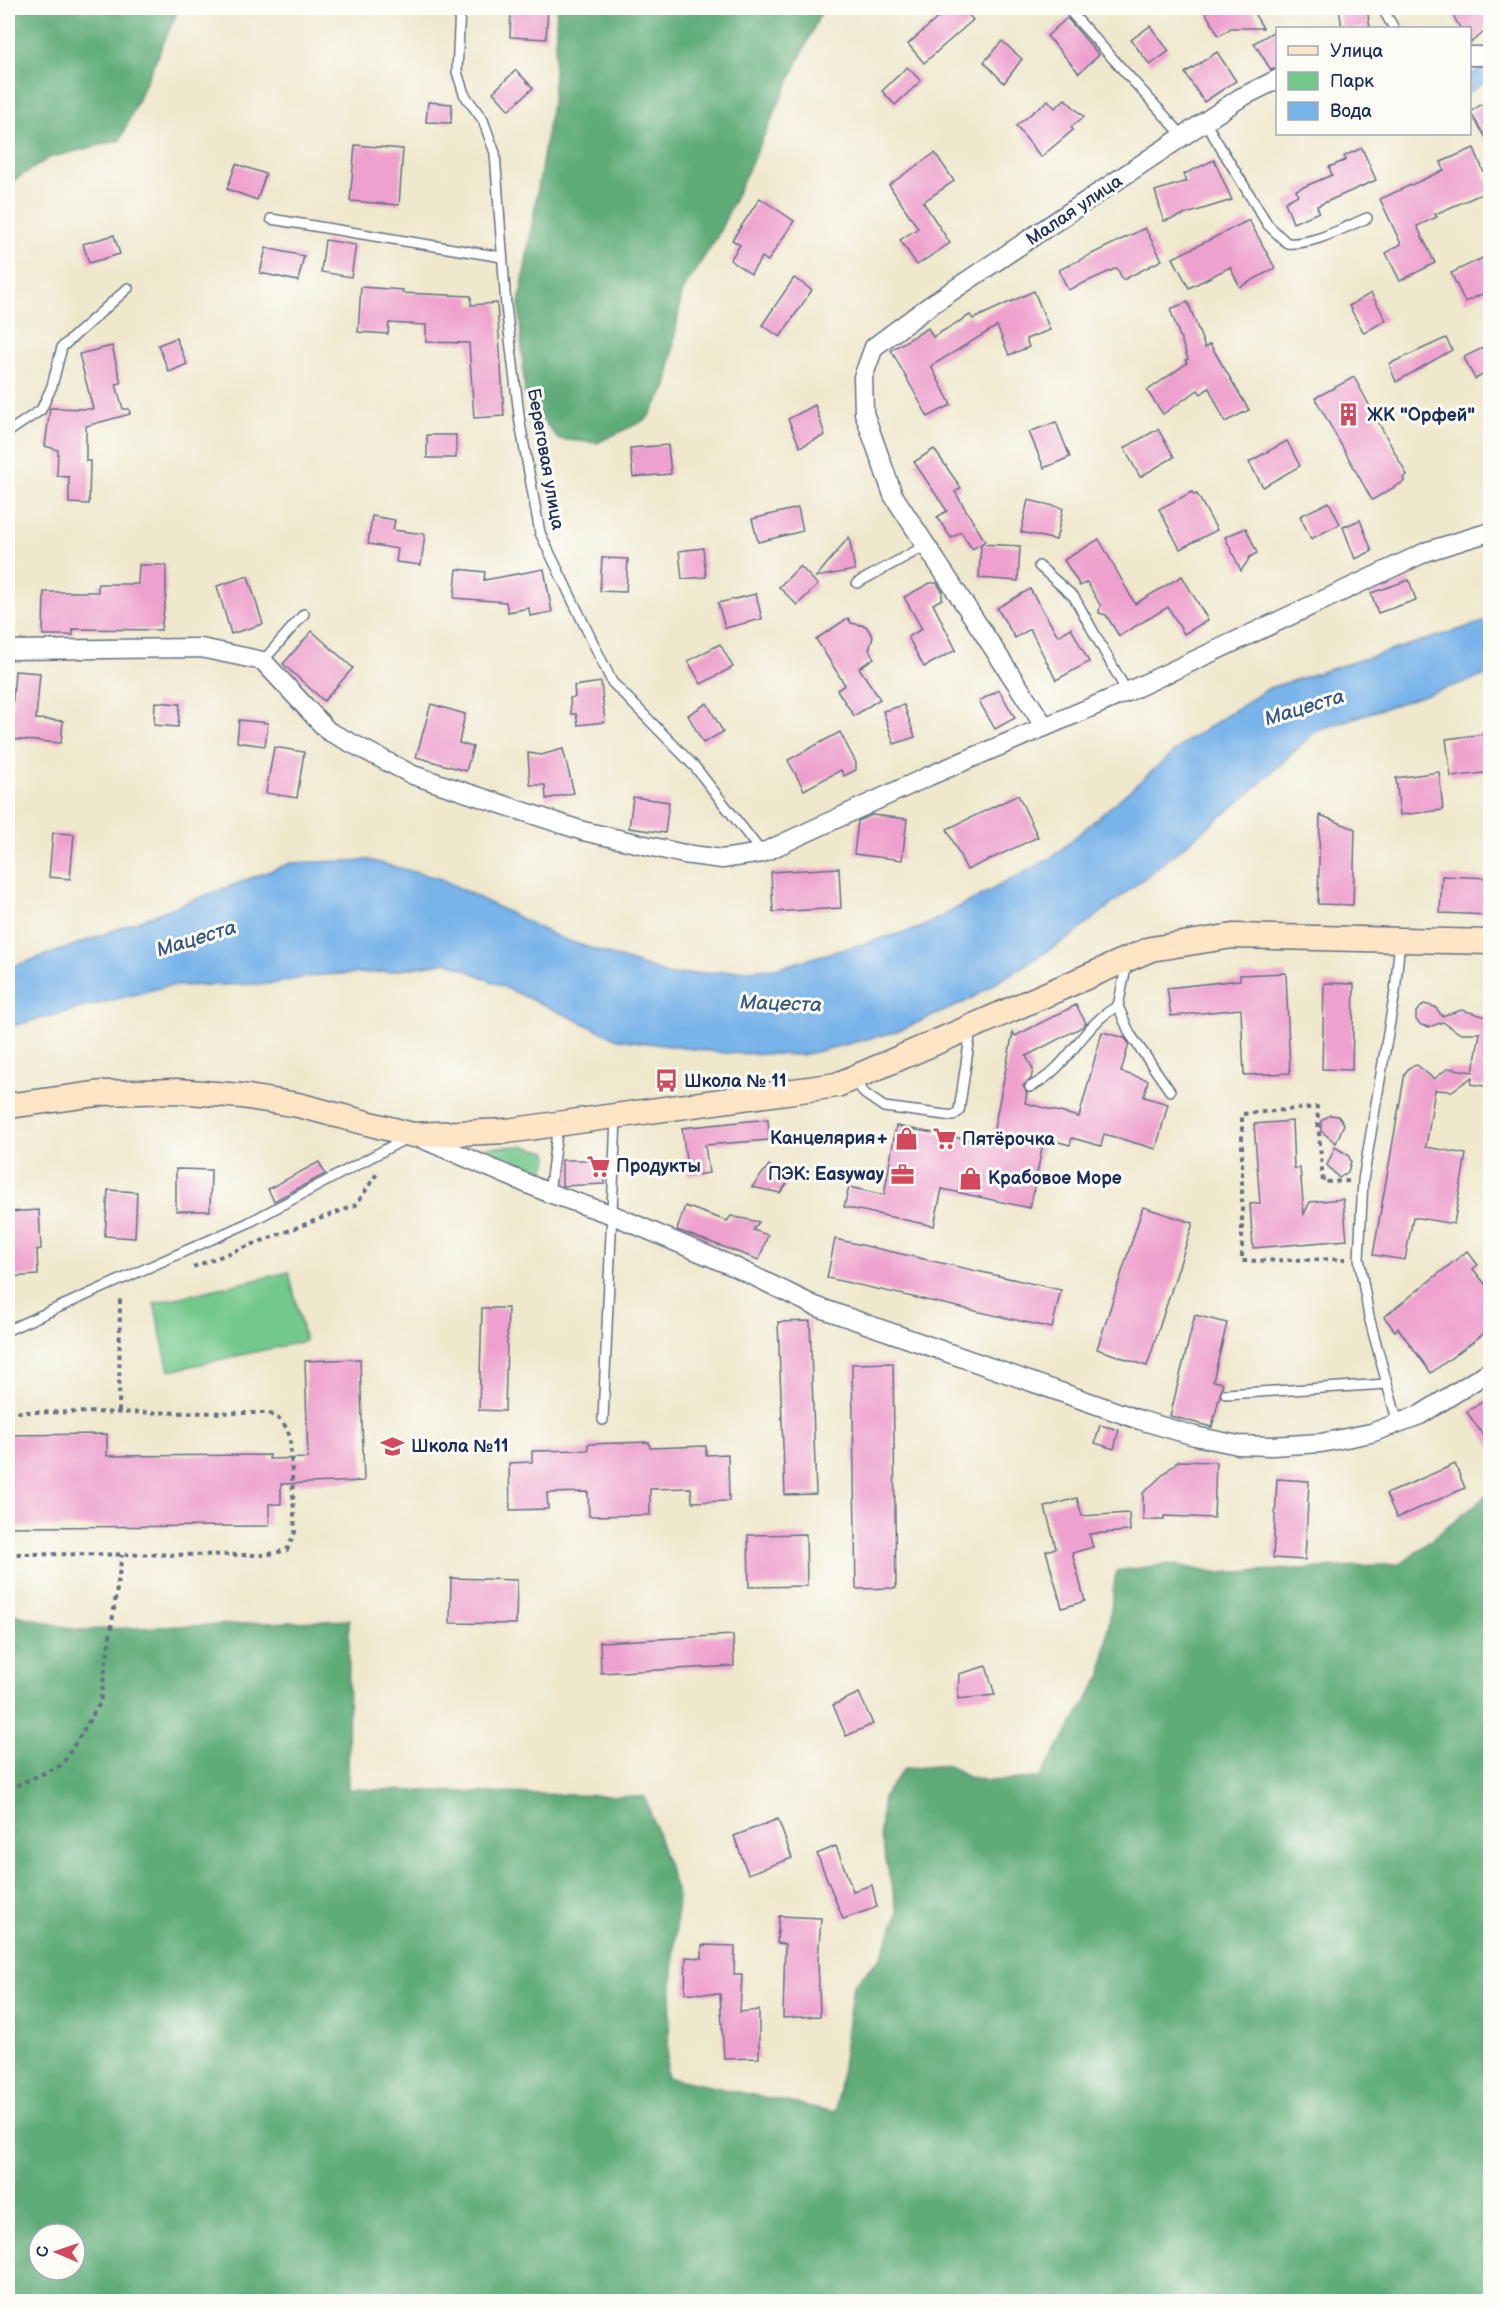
<svg xmlns="http://www.w3.org/2000/svg" width="1498" height="2309" font-family="'Balsamiq Sans',sans-serif">
  <style>
    .green { fill: #73c88c; stroke: #477c75; stroke-width: 1.5 }
    .forest { fill: #5eac78; stroke: #3c6e6b; stroke-width: 1.5; fill-rule: evenodd }
    .water { fill: #78b3e9; stroke: #4a71a4; stroke-width: 1.5 }
    .building { fill: #eea1ce }
    .lines { fill: none; stroke-linecap: round; stroke-linejoin: round }
    .service-casing { stroke: #657085; stroke-width: 12 }
    .minor-casing { stroke: #657085; stroke-width: 21 }
    .secondary-casing { stroke: #657085; stroke-width: 27 }
    .path { stroke: #657085; stroke-width: 4; stroke-dasharray: 4.5 4.5; stroke-linecap: butt }
    .service { stroke: #fff; stroke-width: 9 }
    .minor { stroke: #fff; stroke-width: 18 }
    .secondary { stroke: #fde5c5; stroke-width: 24 }
    .labels { text-anchor: middle; stroke-width: 6; stroke-linejoin: round; paint-order: stroke }
    .street-label { font-size: 18px; fill: #1b2f5e; stroke: #fdfcf7 }
    .poi-label { font-size: 18px; font-weight: bold; fill: #1b2f5e; stroke: #fdfcf7; text-anchor: start }
    .water-label { font-size: 20px; font-style: italic; fill: #375788; stroke: #fdfcf7 }
  </style>
  <rect width="100%" height="100%" fill="#fdfcf7"/>
  <filter id="ink" filterUnits="userSpaceOnUse"><feTurbulence type="fractalNoise" baseFrequency=".0167" numOctaves="2"/><feDisplacementMap in="SourceGraphic" scale="12" xChannelSelector="R" yChannelSelector="G"/><feConvolveMatrix kernelMatrix="1 2 1 2 8 2 1 2 1" color-interpolation-filters="sRGB"/></filter>
  <filter id="wash" filterUnits="userSpaceOnUse"><feTurbulence type="fractalNoise" baseFrequency=".008" numOctaves="4" result="noise"/><feDisplacementMap in="SourceGraphic" scale="24" xChannelSelector="R" yChannelSelector="G"/><feGaussianBlur stdDeviation="1.35" result="paint"/><feColorMatrix in="noise" values="0 0 0 0 0 0 0 0 0 0 0 0 0 0 0 0 0 1.4 0 .05"/><feComposite in="paint" operator="in"/></filter>
  <g filter="url(#wash)">
    <rect width="100%" height="100%" fill="#efe8cd"/>
    <g class="green">
      <polygon points="524,1146 548,1152 549,1156 542,1177 535,1178 471,1151 474,1148"/>
      <polygon points="289,1272 305,1341 169,1371 154,1303"/>
    </g>
    <g class="forest">
      <polygon points="8,8 179,8 120,140 49,158 8,184"/>
      <polygon points="557,8 823,8 717,237 682,291 667,387 647,419 597,443 558,439 525,397 519,305 553,96"/>
      <path d="M1490 1493V2301H8V1613L77 1630 349 1620 348 1789 645 1797 678 1896 666 2077 836 2112 853 1985 881 1957 898 1914 880 1834 883 1796 904 1769 948 1765 968 1777 988 1781 1040 1778 1102 1675 1116 1571 1170 1564 1215 1573 1401 1564ZM39 2234H75V2270H39Z"/>
    </g>
    <g class="water">
      <polygon points="1485,66 1490,79 1470,92 1470,75"/>
      <polygon points="1490,620 1490,674 1317,730 1244,798 1072,936 967,1001 896,1032 803,1055 724,1053 618,1039 449,962 387,972 320,975 269,984 167,986 8,1027 8,968 67,948 291,863 369,860 441,879 560,938 671,975 776,968 920,928 1051,858 1187,741 1269,688"/>
    </g>
    <g id="blocks">
      <g class="building">
        <polygon points="511,8 548,8 546,39 510,37"/>
        <polygon points="949,8 963,8 973,20 924,63 908,44"/>
        <polygon points="1203,8 1251,8 1263,28 1231,28 1219,36"/>
        <polygon points="1339,8 1367,8 1370,28 1342,28"/>
        <polygon points="1449,8 1482,8 1491,20 1491,27 1470,43 1470,28 1460,28"/>
        <polygon points="1067,18 1099,55 1079,73 1047,36"/>
        <polygon points="1150,26 1169,51 1150,65 1131,40"/>
        <polygon points="1278,29 1278,68 1271,70 1254,43"/>
        <polygon points="1002,41 1022,59 1004,83 984,62"/>
        <polygon points="1217,52 1236,81 1204,102 1185,73"/>
        <polygon points="907,67 921,81 895,105 882,91"/>
        <polygon points="516,70 533,88 509,110 493,92"/>
        <polygon points="1491,98 1491,146 1470,112"/>
        <polygon points="1065,99 1084,117 1071,127 1073,130 1041,157 1016,126 1048,100 1055,108"/>
        <polygon points="428,102 452,104 451,123 426,122"/>
        <polygon points="355,145 403,149 399,205 350,201"/>
        <polygon points="1362,148 1376,180 1317,206 1319,212 1293,223 1285,202 1298,195 1296,190 1332,175 1329,167 1346,160 1344,156"/>
        <polygon points="1474,148 1491,190 1435,214 1437,217 1417,226 1435,263 1400,281 1386,253 1401,244 1380,199 1444,170 1441,162"/>
        <polygon points="935,153 954,181 923,202 950,243 917,265 900,240 918,228 889,185"/>
        <polygon points="1214,160 1232,200 1164,221 1155,191 1187,181 1184,174"/>
        <polygon points="236,164 266,174 257,200 227,189"/>
        <polygon points="760,198 794,221 768,261 762,257 751,274 730,260 740,245 732,240"/>
        <polygon points="1249,220 1275,268 1240,287 1230,267 1189,288 1173,258"/>
        <polygon points="1145,228 1162,260 1123,280 1117,268 1068,290 1059,270"/>
        <polygon points="114,235 120,254 89,263 83,244"/>
        <polygon points="325,240 356,245 351,277 321,272"/>
        <polygon points="266,248 304,256 298,281 260,273"/>
        <polygon points="1491,254 1491,290 1465,302 1451,273"/>
        <polygon points="794,278 812,290 780,337 762,325"/>
        <polygon points="361,287 403,290 402,293 471,296 471,305 497,303 504,416 474,418 469,343 426,342 426,325 389,323 388,334 358,332"/>
        <polygon points="1034,291 1050,330 1026,339 1029,347 1009,355 997,326 931,366 951,405 928,417 891,350 928,328 933,337 970,315 973,319"/>
        <polygon points="1371,293 1386,320 1364,333 1349,306"/>
        <polygon points="1188,302 1205,348 1210,344 1249,410 1225,422 1209,388 1201,394 1198,390 1163,414 1147,391 1187,363 1185,360 1188,359 1170,309"/>
        <polygon points="176,338 187,364 169,372 158,345"/>
        <polygon points="1446,338 1452,350 1396,382 1389,364"/>
        <polygon points="1491,344 1491,371 1475,379 1464,357"/>
        <polygon points="112,346 121,383 116,384 123,409 129,409 130,414 86,426 86,461 90,461 89,504 69,503 69,477 57,476 58,450 45,446 50,408 93,409 79,354"/>
        <polygon points="1354,377 1407,475 1403,478 1405,481 1372,500 1315,398"/>
        <polygon points="815,405 825,435 800,447 788,419"/>
        <polygon points="1056,422 1070,457 1044,468 1029,432"/>
        <polygon points="1158,429 1174,457 1140,477 1124,448"/>
        <rect x="427" y="435" width="29" height="23"/>
        <polygon points="1287,441 1300,466 1263,487 1249,462"/>
        <polygon points="668,445 671,474 633,477 630,448"/>
        <polygon points="934,449 961,488 955,492 985,541 981,544 1020,546 1018,581 979,578 981,544 972,549 961,532 951,538 937,517 947,511 914,462"/>
        <polygon points="1192,492 1194,495 1197,494 1217,530 1180,549 1159,509"/>
        <polygon points="1028,500 1063,508 1056,540 1021,532"/>
        <polygon points="1329,502 1340,524 1311,539 1300,516"/>
        <polygon points="798,508 803,531 758,542 752,519"/>
        <polygon points="372,516 395,520 393,530 425,534 421,565 396,562 398,549 368,544"/>
        <polygon points="1360,520 1372,551 1355,559 1343,527"/>
        <polygon points="1246,528 1257,553 1250,557 1241,571 1225,537"/>
        <polygon points="849,537 855,570 816,577"/>
        <polygon points="1099,539 1135,604 1182,576 1208,620 1184,634 1168,607 1119,636 1106,615 1099,613 1100,605 1087,582 1080,586 1064,560"/>
        <polygon points="703,548 706,577 682,579 679,551"/>
        <polygon points="602,558 628,559 626,592 600,591"/>
        <polygon points="139,565 166,565 166,596 161,630 73,629 73,635 43,635 44,592 98,592 98,584 138,584"/>
        <polygon points="800,566 818,585 797,605 779,587"/>
        <polygon points="457,569 485,572 484,580 544,569 552,612 530,616 529,608 508,612 506,602 454,598"/>
        <polygon points="248,576 263,624 231,634 217,586"/>
        <polygon points="1409,580 1416,600 1378,613 1371,593"/>
        <polygon points="930,583 937,583 942,591 942,599 933,604 956,650 924,667 908,637 922,629 904,597"/>
        <polygon points="1030,589 1058,636 1071,628 1089,662 1056,680 1030,629 1015,638 997,608"/>
        <polygon points="756,594 762,619 725,628 718,603"/>
        <polygon points="848,618 851,623 866,626 873,637 869,650 874,658 859,668 880,699 854,716 837,690 845,685 816,639"/>
        <polygon points="312,631 353,668 324,701 283,664"/>
        <polygon points="720,644 733,667 701,684 688,661"/>
        <polygon points="15,671 40,673 36,719 63,721 61,743 10,739"/>
        <polygon points="601,682 605,722 578,725 576,714 571,714 570,698 575,697 574,686"/>
        <polygon points="999,690 1015,718 995,729 979,701"/>
        <polygon points="155,702 180,704 178,727 154,725"/>
        <polygon points="707,703 723,732 703,743 688,715"/>
        <polygon points="431,704 465,714 459,743 473,747 466,771 416,757"/>
        <polygon points="904,705 915,737 894,744 883,711"/>
        <polygon points="239,720 268,723 265,746 237,742"/>
        <polygon points="840,732 856,763 856,770 844,776 841,770 804,790 788,760"/>
        <polygon points="1491,733 1491,772 1451,777 1446,739"/>
        <polygon points="274,747 304,752 297,798 266,793"/>
        <polygon points="563,749 574,793 546,799 545,785 530,785 528,753 541,755"/>
        <polygon points="1439,772 1443,810 1400,815 1396,778"/>
        <polygon points="1018,795 1038,837 967,870 947,829"/>
        <polygon points="633,797 669,802 665,833 629,828"/>
        <polygon points="872,815 907,819 902,860 854,854 858,821"/>
        <polygon points="1320,815 1355,829 1353,905 1318,904"/>
        <polygon points="53,833 74,834 70,879 49,877"/>
        <polygon points="839,868 841,908 773,912 771,872"/>
        <polygon points="1442,876 1491,878 1491,915 1440,913"/>
        <polygon points="1286,973 1290,1073 1244,1075 1241,1009 1171,1016 1167,988 1240,980 1240,975"/>
        <polygon points="1324,983 1354,984 1352,1070 1322,1069"/>
        <polygon points="1424,1004 1435,1007 1442,1016 1462,1010 1491,1018 1491,1087 1471,1084 1472,1077 1452,1091 1435,1090 1426,1147 1466,1154 1454,1224 1413,1217 1405,1260 1373,1255 1405,1073 1410,1067 1417,1065 1434,1079 1448,1068 1473,1072 1480,1033 1459,1033 1443,1022 1429,1027 1421,1025 1416,1020 1416,1012"/>
        <polygon points="1076,1005 1086,1023 1082,1027 1026,1056 1033,1069 1031,1079 1023,1086 1027,1093 1025,1103 1079,1117 1102,1032 1125,1038 1129,1044 1121,1072 1148,1080 1144,1097 1168,1104 1156,1149 1104,1134 1101,1146 1072,1138 1070,1145 1044,1138 1030,1208 942,1189 934,1226 844,1207 849,1187 884,1195 896,1126 991,1144 1013,1032 1015,1036"/>
        <polygon points="1330,1115 1338,1116 1344,1124 1336,1143 1321,1131 1321,1121"/>
        <polygon points="768,1119 769,1140 705,1145 709,1173 688,1176 682,1128"/>
        <polygon points="1292,1121 1294,1168 1300,1168 1304,1214 1310,1202 1343,1199 1347,1240 1253,1248 1250,1204 1260,1203 1254,1124"/>
        <polygon points="1335,1147 1348,1155 1351,1161 1348,1172 1339,1178 1327,1165"/>
        <polygon points="562,1160 605,1160 605,1184 562,1186"/>
        <polygon points="319,1162 325,1174 274,1201 268,1189"/>
        <polygon points="769,1165 790,1180 780,1193 752,1187"/>
        <polygon points="176,1169 211,1170 210,1211 176,1211"/>
        <polygon points="108,1190 137,1192 135,1238 105,1236"/>
        <polygon points="685,1206 727,1221 731,1216 759,1222 753,1230 768,1235 759,1260 677,1230"/>
        <polygon points="1143,1207 1193,1223 1147,1366 1097,1349"/>
        <polygon points="39,1210 41,1249 37,1250 38,1275 8,1277 8,1212"/>
        <polygon points="835,1239 1061,1290 1052,1328 827,1278"/>
        <polygon points="1467,1251 1478,1265 1473,1269 1491,1291 1491,1328 1431,1373 1398,1328 1395,1331 1384,1317"/>
        <polygon points="482,1308 508,1308 505,1411 479,1410"/>
        <polygon points="1195,1315 1227,1323 1213,1381 1223,1383 1212,1427 1170,1416"/>
        <polygon points="810,1321 816,1494 785,1495 778,1322"/>
        <polygon points="360,1359 364,1481 281,1484 281,1504 269,1504 269,1526 8,1527 8,1435 107,1434 107,1456 270,1455 269,1459 308,1458 305,1361"/>
        <polygon points="893,1363 896,1588 856,1589 852,1364"/>
        <polygon points="1491,1396 1491,1447 1467,1412"/>
        <polygon points="1100,1425 1119,1430 1114,1449 1095,1443"/>
        <polygon points="649,1442 650,1448 706,1446 706,1455 728,1454 729,1501 692,1502 691,1488 650,1489 650,1515 589,1516 588,1492 547,1493 548,1509 510,1510 509,1463 532,1462 532,1451 588,1450 588,1444"/>
        <polygon points="1178,1461 1216,1462 1214,1518 1164,1516 1164,1520 1143,1520 1143,1493"/>
        <polygon points="1455,1464 1465,1488 1397,1518 1386,1494"/>
        <polygon points="1277,1479 1309,1481 1305,1560 1273,1558"/>
        <polygon points="1077,1498 1082,1516 1129,1513 1130,1531 1089,1534 1093,1547 1072,1553 1085,1601 1062,1608 1046,1551 1056,1548 1045,1507"/>
        <polygon points="806,1534 807,1586 749,1587 748,1535"/>
        <polygon points="451,1578 517,1580 516,1624 450,1623"/>
        <polygon points="733,1635 734,1666 601,1673 600,1642"/>
        <polygon points="986,1666 995,1695 958,1699 959,1674"/>
        <polygon points="859,1693 873,1724 846,1736 833,1705"/>
        <polygon points="778,1819 792,1858 748,1874 734,1836"/>
        <polygon points="836,1846 853,1891 872,1885 877,1907 843,1919 817,1854"/>
        <polygon points="779,1916 821,1918 818,1961 820,2016 783,2018 785,1944 777,1943"/>
        <polygon points="702,1945 735,1946 734,1974 742,1974 740,2012 759,2010 759,2058 724,2059 720,1994 685,1993 686,1957 702,1958"/>
      </g>
    </g>
  </g>
  <g filter="url(#ink)">
    <use href="#blocks" fill-opacity="0" stroke="#657085" stroke-width="1.5"/>
    <g class="lines">
      <defs>
        <g id="service">
          <polyline points="460,8 457,72 464,94 483,120 495,153 506,306 520,423 540,533 612,682 695,767 762,853"/>
          <polyline points="1067,8 1183,136"/>
          <polyline points="1382,8 1394,28"/>
          <path d="M1205 122 1268 225 1287 243C1313 245 1343 228 1367 218"/>
          <polyline points="271,219 502,257"/>
          <polyline points="8,432 41,410 52,386 62,347 128,288"/>
          <polyline points="1039,566 1074,597 1127,692"/>
          <polyline points="857,583 925,546"/>
          <polyline points="263,661 304,614"/>
          <polyline points="1118,1006 1130,1034 1170,1091"/>
          <polyline points="854,1079 865,1094 884,1107 953,1116 959,1111 971,1030"/>
          <path d="M1030 1087C1069 1069 1081 1025 1118 1006L1127 963"/>
          <polyline points="549,1193 558,1125"/>
          <polyline points="8,1330 248,1223 405,1139"/>
          <polyline points="1387,1384 1369,1317 1359,1258 1363,1180 1395,992 1400,940"/>
          <polyline points="1226,1394 1387,1384 1398,1423"/>
          <polyline points="603,1420 616,1118"/>
        </g>
        <g id="minor">
          <polyline points="1470,56 1490,56"/>
          <polyline points="8,650 201,648 263,661 328,731 413,775 583,831 684,854 722,859 762,853 929,776 1127,692 1428,551 1490,532"/>
          <polyline points="1045,727 893,495 864,413 863,377 874,347 928,307 1240,98 1278,79"/>
          <polyline points="418,1137 549,1193 613,1215 737,1268 815,1306 1140,1420 1195,1436 1238,1445 1271,1446 1321,1443 1371,1433 1420,1415 1490,1371"/>
        </g>
        <polyline id="secondary" points="8,1106 103,1093 176,1091 242,1096 298,1105 413,1135 507,1131 837,1085 1151,949 1233,936 1490,942"/>
      </defs>
      <use href="#service" class="service-casing"/>
      <use href="#minor" class="minor-casing"/>
      <use href="#secondary" class="secondary-casing"/>
      <g class="path">
        <polyline points="1346,1259 1242,1261 1242,1114 1317,1107 1323,1182 1350,1181"/>
        <polyline points="193,1267 356,1205 378,1172"/>
        <path d="M8 1412 268 1413C280 1418 287 1425 290 1438L295 1532 287 1550 265 1555 8 1554"/>
        <polyline points="119,1412 120,1296"/>
        <polyline points="8,1789 62,1765 100,1703 122,1555"/>
      </g>
      <use href="#service" class="service"/>
      <use href="#minor" class="minor"/>
      <use href="#secondary" class="secondary"/>
    </g>
  </g>
  <defs>
    <symbol id="building-bare" viewBox="-9 -9 18 18"><path d="M-4-6H4V6H1V3H-1V6H-4ZM-2.5-4.3h1.7v1.8h-1.7ZM.8-4.3h1.7v1.8H.8ZM-2.5-1h1.7V.8h-1.7ZM.8-1h1.7V.8H.8Z" fill="#d1495b" stroke="#fdfcf7" stroke-width="2.5" paint-order="stroke"/></symbol>
    <symbol id="bus-bare" viewBox="-9 -9 18 18"><path d="M-5-6H5V4H4V6H2V4H-2V6H-4V4H-5ZM-3.5-4V0h7V-4ZM-3.5 1.2v1.5H-2V1.2ZM2 1.2v1.5H3.5V1.2Z" fill="#d1495b" stroke="#fdfcf7" stroke-width="2.5" paint-order="stroke"/></symbol>
    <symbol id="shop-bare" viewBox="-9 -9 18 18"><path d="M-5-2.5h2.3a2.7 3.5 0 0 1 5.4 0H5L5.5 6h-11ZM-1.5-2.5h3a1.5 2.3 0 0 0-3 0Z" fill="#d1495b" stroke="#fdfcf7" stroke-width="2.5" paint-order="stroke"/></symbol>
    <symbol id="supermarket-bare" viewBox="-9 -9 18 18"><path d="M-6-5.5h2.5l.6 2H6L4.5 2H-2.5L-4.4-4H-6ZM-1.5 3.2a1.3 1.3 0 1 0 .1 0ZM3 3.2a1.3 1.3 0 1 0 .1 0Z" fill="#d1495b" stroke="#fdfcf7" stroke-width="2.5" paint-order="stroke"/></symbol>
    <symbol id="office-bare" viewBox="-9 -9 18 18"><path d="M-6-3h4V-5.5h4V-3h4V5H-6ZM-1-4.5V-3h2v-1.5ZM-6 0V1H6V0Z" fill="#d1495b" stroke="#fdfcf7" stroke-width="2.5" paint-order="stroke"/></symbol>
    <symbol id="school-bare" viewBox="-9 -9 18 18"><path d="M0-5L7-2L0 1L-7-2ZM-4 1L0 2.5L4 1V4Q0 6-4 4Z" fill="#d1495b" stroke="#fdfcf7" stroke-width="2.5" paint-order="stroke"/></symbol>
  </defs>
  <g fill-rule="evenodd">
    <use href="#building-bare" x="1332" y="398" width="33" height="33"/>
    <use href="#bus-bare" x="650" y="1064" width="33" height="33"/>
    <use href="#shop-bare" x="890" y="1122" width="33" height="33"/>
    <use href="#supermarket-bare" x="928" y="1122" width="33" height="33"/>
    <use href="#supermarket-bare" x="582" y="1150" width="33" height="33"/>
    <use href="#office-bare" x="886" y="1158" width="33" height="33"/>
    <use href="#shop-bare" x="954" y="1162" width="33" height="33"/>
    <use href="#school-bare" x="376" y="1430" width="33" height="33"/>
  </g>
  <g class="labels">
    <g class="street-label">
      <text transform="translate(1074 210) rotate(-34)" y="6">Малая улица</text>
      <text transform="translate(546 459) rotate(80)" y="6">Береговая улица</text>
    </g>
    <g class="poi-label">
      <text x="1367" y="421">ЖК "Орфей"</text>
      <text x="684" y="1087">Школа № 11</text>
      <text x="889" y="1144" text-anchor="end">Канцелярия+</text>
      <text x="962" y="1145">Пятёрочка</text>
      <text x="616" y="1172">Продукты</text>
      <text x="884" y="1180" text-anchor="end">ПЭК: Easyway</text>
      <text x="988" y="1184">Крабовое Море</text>
      <text x="411" y="1452">Школа №11</text>
    </g>
    <g class="water-label">
      <text transform="translate(1304 707) rotate(-17)" y="7">Мацеста</text>
      <text transform="translate(196 938) rotate(-17)" y="7">Мацеста</text>
      <text transform="translate(781 1003) rotate(2)" y="7">Мацеста</text>
    </g>
  </g>
  <rect width="1498" height="2309" fill="none" stroke="#fdfcf7" stroke-width="30"/>
  <rect x="1276" y="27" width="195" height="108" fill="#fdfcf7" stroke="#a3aaba" stroke-width="1.5"/>
  <rect x="1288" y="46" width="30" height="9" fill="#fde5c5" stroke="#a3aaba" stroke-width="1.5"/>
  <text x="1330" y="57" font-size="18" fill="#1b2f5e">Улица</text>
  <rect x="1288" y="72" width="30" height="18" fill="#73c88c" stroke="#a3aaba" stroke-width="1.5"/>
  <text x="1330" y="87" font-size="18" fill="#1b2f5e">Парк</text>
  <rect x="1288" y="102" width="30" height="18" fill="#78b3e9" stroke="#a3aaba" stroke-width="1.5"/>
  <text x="1330" y="117" font-size="18" fill="#1b2f5e">Вода</text>
  <g transform="translate(57 2252) rotate(272)"><circle r="28" fill="#fdfcf7" stroke="#a3aaba" stroke-width="1.5"/>
  <path d="M0-4.5L10 22L0 15L-10 22Z" fill="#d1495b"/>
  <text y="-9" font-size="16" font-weight="bold" text-anchor="middle" fill="#1b2f5e">С</text>
  </g>
</svg>
